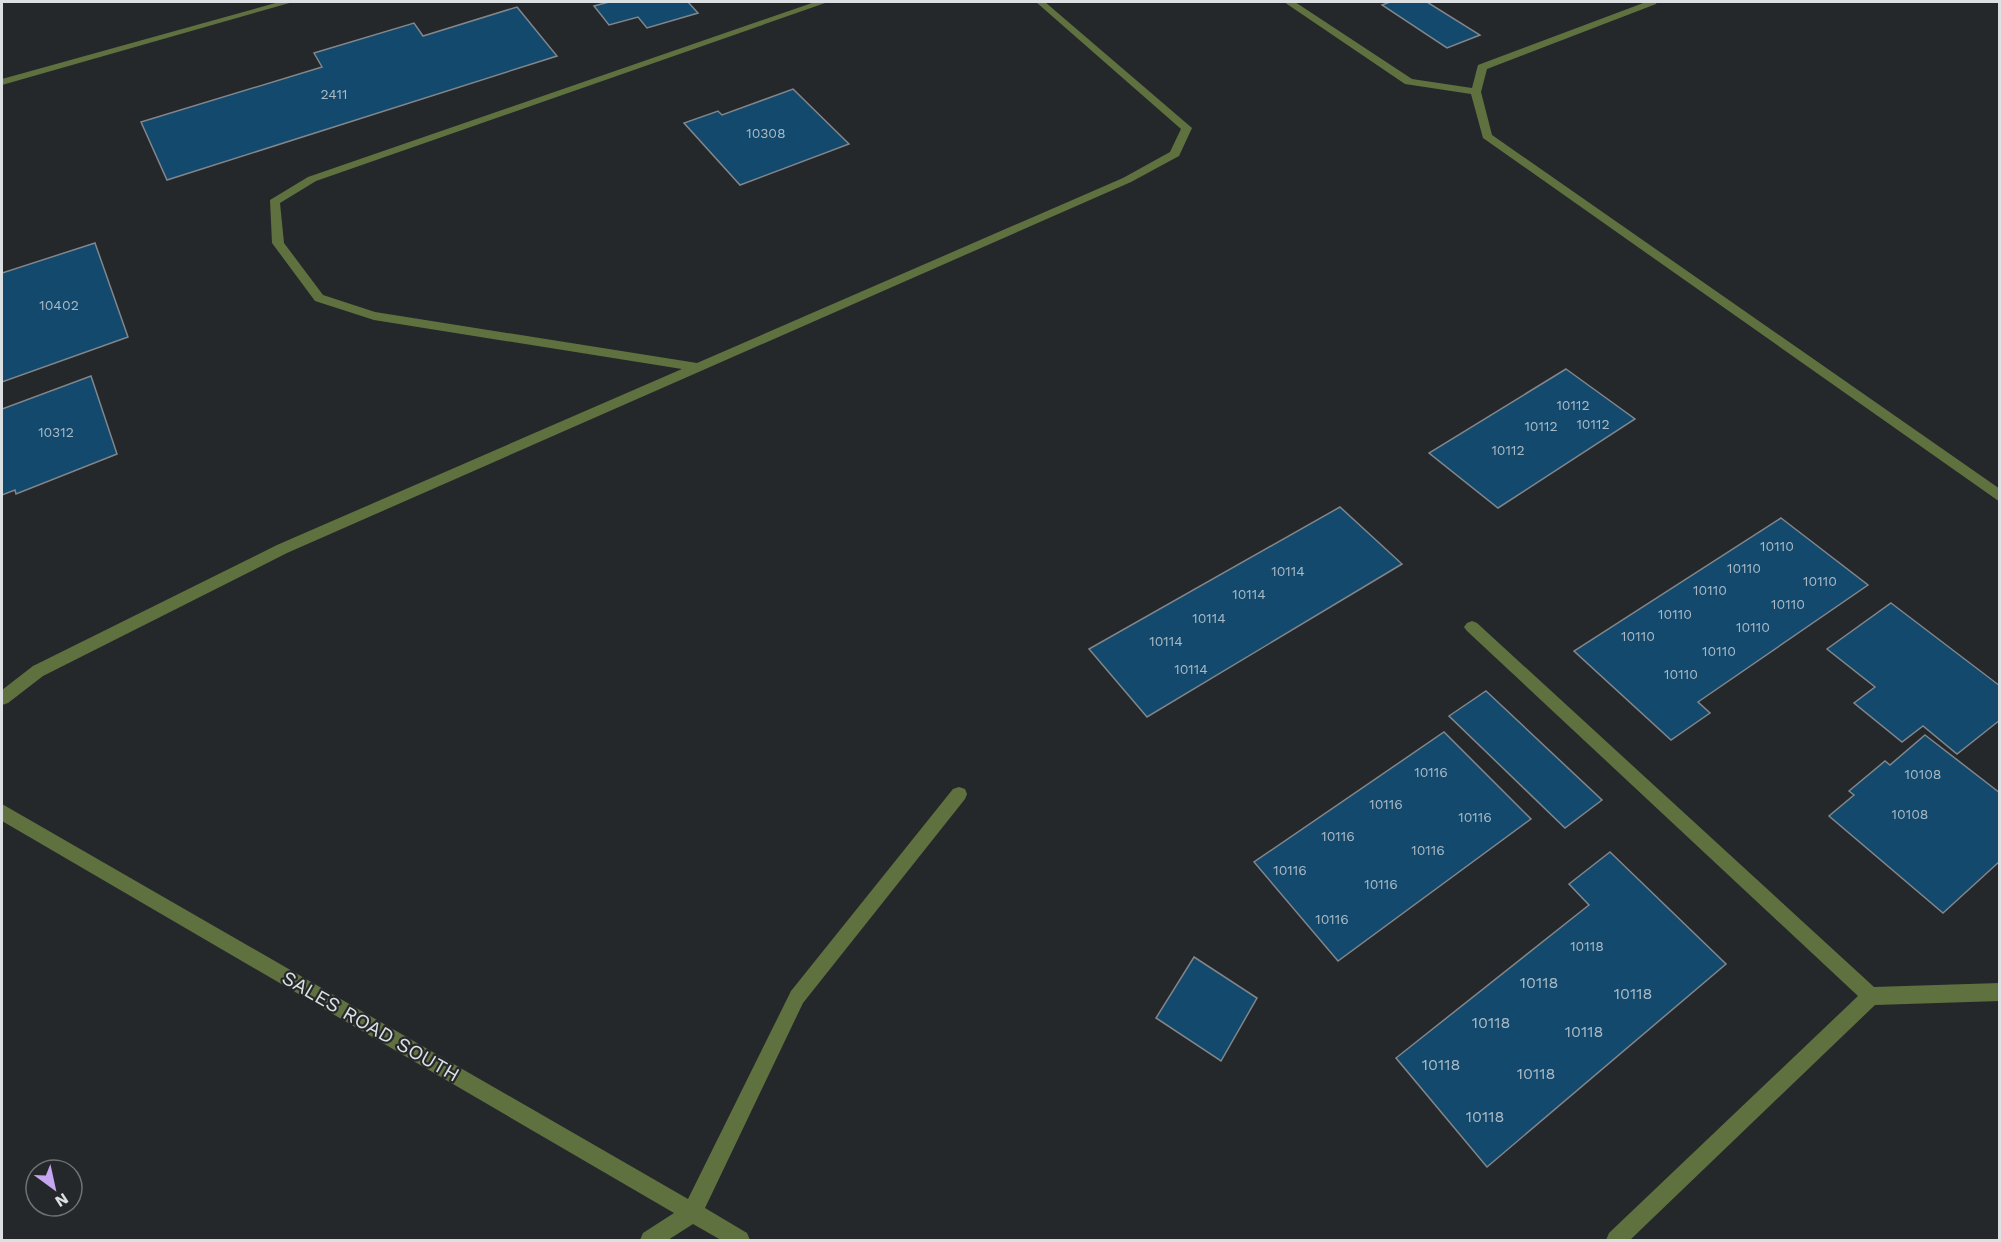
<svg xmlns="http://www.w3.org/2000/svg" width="2001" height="1242" font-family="'Work Sans',sans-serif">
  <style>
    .building { fill: #12496d; stroke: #82868a; stroke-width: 1.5 }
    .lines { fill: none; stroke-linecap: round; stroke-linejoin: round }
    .minor { fill: #607140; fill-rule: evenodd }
    .labels { text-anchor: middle; stroke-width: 4.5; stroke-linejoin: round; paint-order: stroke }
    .number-label { font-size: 14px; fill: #aabac5 }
    .near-number-label { font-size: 16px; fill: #aabac5 }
    .near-street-label { font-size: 20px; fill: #dde0e2; stroke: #25282b }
  </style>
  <rect width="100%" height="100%" fill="#25282b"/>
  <g class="building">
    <polygon points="609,2 688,2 698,13 647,28 638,17 609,25 594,6"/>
    <polygon points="1390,2 1427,2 1480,35 1447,48 1382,5"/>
    <polygon points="517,7 557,56 167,180 141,122 322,67 314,53 414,23 423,36"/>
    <polygon points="793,89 849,144 740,185 684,123 718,111 722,115"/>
    <polygon points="95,243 128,337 2,382 2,273"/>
    <polygon points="1566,369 1635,419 1498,508 1429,453"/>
    <polygon points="91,376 117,454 16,494 15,490 2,495 2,409"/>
    <polygon points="1340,507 1402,564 1147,717 1089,649"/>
    <polygon points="1781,518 1868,585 1698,702 1710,713 1671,740 1574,651"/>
    <polygon points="1891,603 2000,686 2000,720 1957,754 1923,726 1902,742 1854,703 1875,687 1827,649"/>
    <polygon points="1486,691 1602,800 1565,828 1449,716"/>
    <polygon points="1444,732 1531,819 1338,961 1254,862"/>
    <polygon points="1925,735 2000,793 2000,861 1943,913 1829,816 1854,795 1849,791 1885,761 1890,765"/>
    <polygon points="1610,852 1726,964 1487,1167 1396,1058 1589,905 1569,884"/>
    <polygon points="1194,957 1257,998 1221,1061 1156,1018"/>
  </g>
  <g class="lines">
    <g class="minor">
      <polygon points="279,2 293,2 2,85 2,79"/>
      <polygon points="815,2 828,2 316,181 280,203 284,243 323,295 375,312 697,363 1123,178 1170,152 1181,129 1036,2 1045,2 1192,128 1179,156 1131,182 287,553 43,676 8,703 2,705 2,690 33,666 277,545 682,369 374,320 315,301 272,243 270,200 308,177"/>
      <polygon points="1284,2 1295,2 1412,79 1472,88 1478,65 1646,2 1657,2 1656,4 1487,69 1481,92 1492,135 2000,489 2000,502 1483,138 1471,94 1405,84"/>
      <polygon points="1472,621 1477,623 1874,987 2000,983 2000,1001 1875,1005 1630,1240 1606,1240 1609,1233 1858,996 1467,631 1464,627 1467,623"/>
      <polygon points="959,787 965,789 967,794 965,799 803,1003 705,1208 747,1233 750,1240 721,1240 693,1224 668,1240 640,1240 643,1233 674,1213 2,821 2,804 688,1199 791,991 953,789"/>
    </g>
  </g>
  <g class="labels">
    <g class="number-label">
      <text x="334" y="99">2411</text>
      <text x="766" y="138">10308</text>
      <text x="59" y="310">10402</text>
      <text x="1573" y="410">10112</text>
      <text x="1593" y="429">10112</text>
      <text x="1541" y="431">10112</text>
      <text x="56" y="437">10312</text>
      <text x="1508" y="455">10112</text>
      <text x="1777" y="551">10110</text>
      <text x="1744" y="573">10110</text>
      <text x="1288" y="576">10114</text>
      <text x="1820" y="586">10110</text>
      <text x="1710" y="595">10110</text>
      <text x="1249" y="599">10114</text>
      <text x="1788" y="609">10110</text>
      <text x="1675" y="619">10110</text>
      <text x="1209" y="623">10114</text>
      <text x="1753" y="632">10110</text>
      <text x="1638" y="641">10110</text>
      <text x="1166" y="646">10114</text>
      <text x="1719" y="656">10110</text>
      <text x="1191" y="674">10114</text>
      <text x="1681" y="679">10110</text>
      <text x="1431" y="777">10116</text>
      <text x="1923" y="779">10108</text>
      <text x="1386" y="809">10116</text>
      <text x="1910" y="819">10108</text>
      <text x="1475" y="822">10116</text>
      <text x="1338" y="841">10116</text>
      <text x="1428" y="855">10116</text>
      <text x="1290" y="875">10116</text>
      <text x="1381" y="889">10116</text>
      <text x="1332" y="924">10116</text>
      <text x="1587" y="951">10118</text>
    </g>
    <g class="near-number-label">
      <text x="1539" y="988">10118</text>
      <text x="1633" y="999">10118</text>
      <text x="1491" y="1028">10118</text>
      <text x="1584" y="1037">10118</text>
      <text x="1441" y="1070">10118</text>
      <text x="1536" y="1079">10118</text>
      <text x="1485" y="1122">10118</text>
    </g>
    <g class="near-street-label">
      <text transform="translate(371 1026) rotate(30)" y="7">SALES ROAD SOUTH</text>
    </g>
  </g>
  <rect width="2001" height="1242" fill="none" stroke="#dde0e2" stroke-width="6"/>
  <g transform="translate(54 1188) rotate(147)"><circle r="28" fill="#25282b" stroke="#6f7274" stroke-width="1.5"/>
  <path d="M0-4.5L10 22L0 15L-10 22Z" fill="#c6a6f0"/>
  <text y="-9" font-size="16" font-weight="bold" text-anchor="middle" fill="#dde0e2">N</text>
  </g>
</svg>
